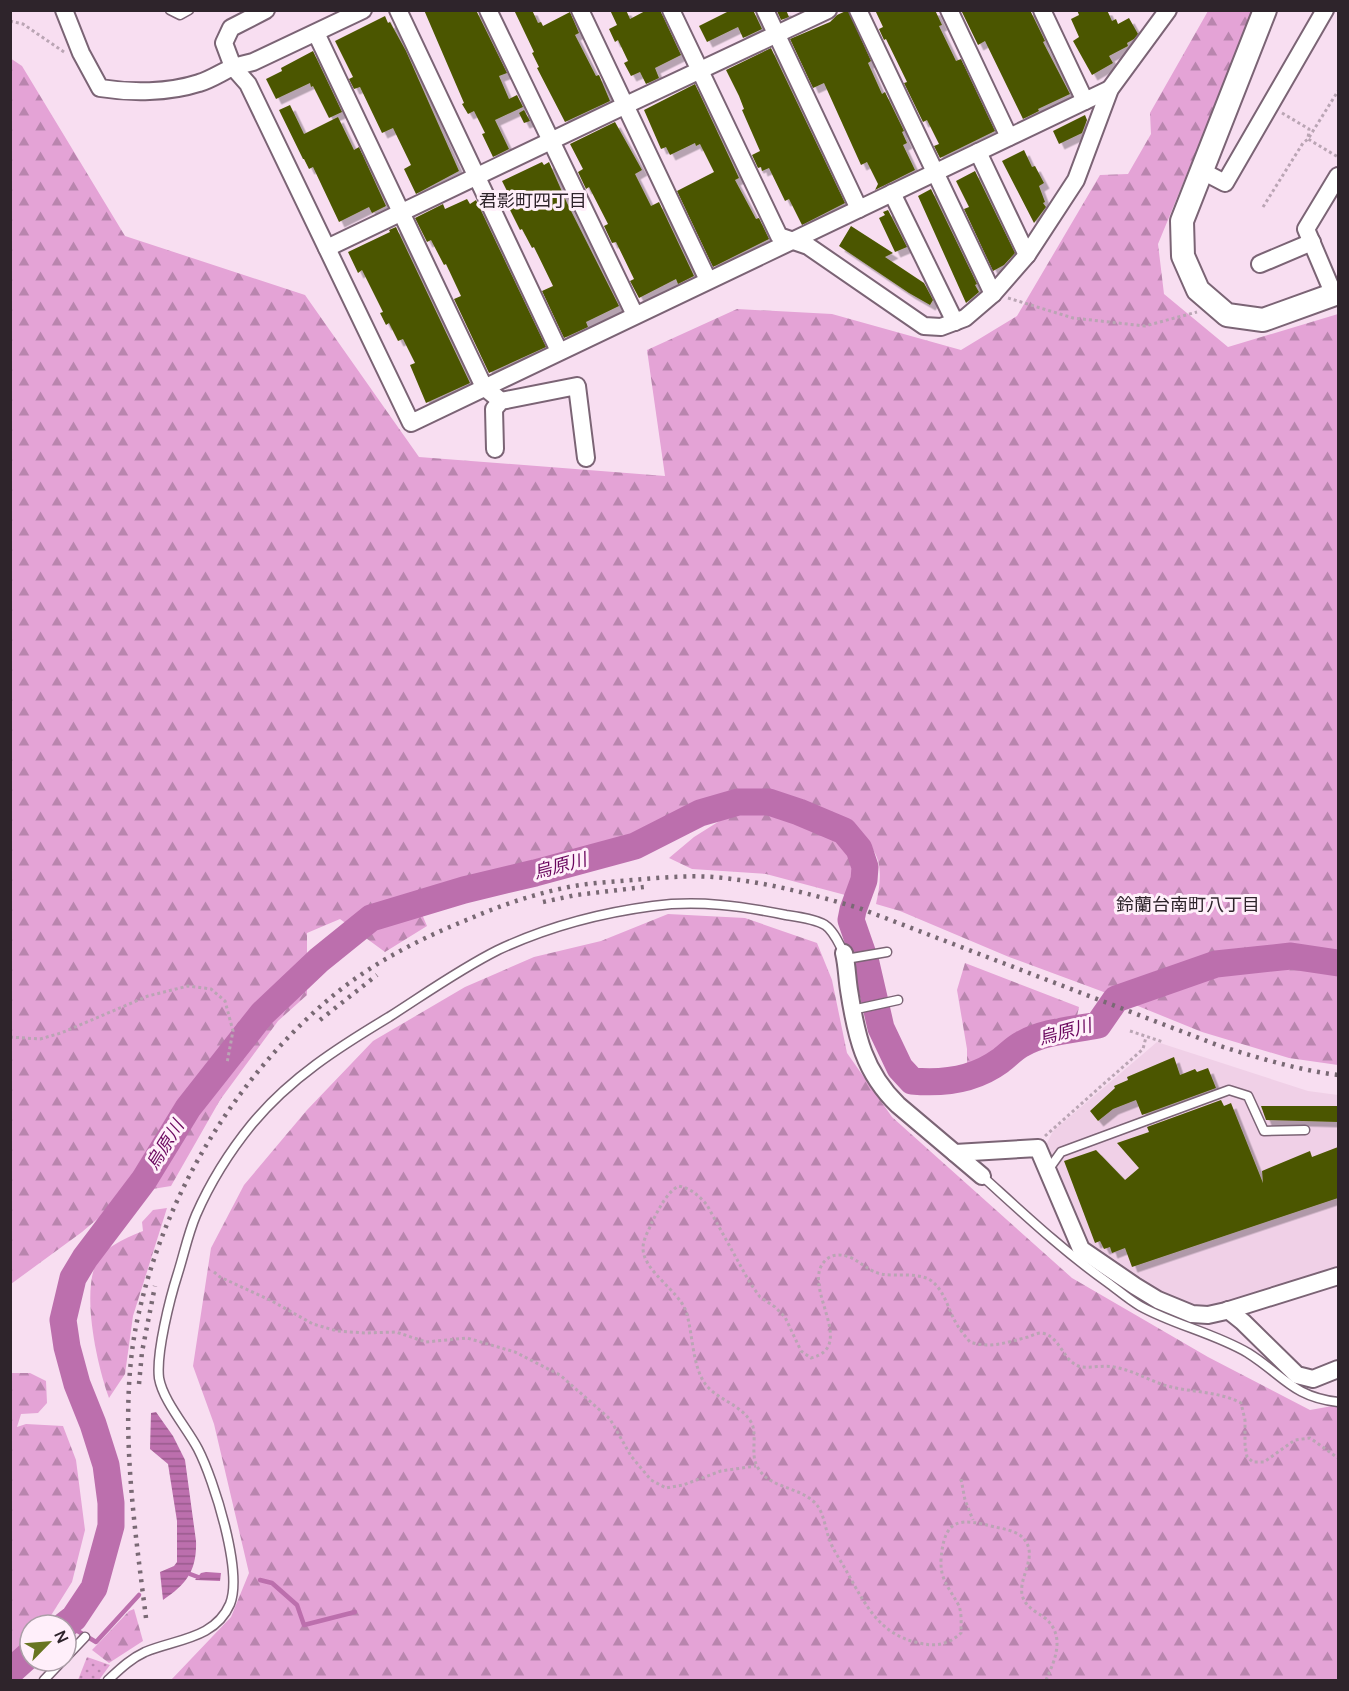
<svg xmlns="http://www.w3.org/2000/svg" width="1349" height="1691" font-family="Manrope,'Noto Sans JP',sans-serif">
  <style>
    .built { fill: #f0d0e7 }
    .forest { fill: url(#forest-firs) }
    .park { fill: url(#park-dots) }
    .water { fill: url(#water-rules) }
    .lines { fill: none; stroke-linecap: round; stroke-linejoin: round }
    .stream { stroke: #bc6fad; stroke-width: 4.5 }
    .river { stroke: #bc6fad; stroke-width: 27 }
    .building { fill: #4c5700; filter: url(#shadow) }
    .lane-casing { stroke: #7b6475; stroke-width: 11 }
    .street-casing { stroke: #7b6475; stroke-width: 20 }
    .secondary-casing { stroke: #7b6475; stroke-width: 26 }
    .path { stroke: #baa5b4; stroke-width: 3; stroke-dasharray: 3 3; stroke-linecap: butt }
    .lane { stroke: #fff; stroke-width: 8 }
    .street { stroke: #fff; stroke-width: 16 }
    .secondary { stroke: #fff; stroke-width: 22 }
    .rail { stroke: #796974; stroke-width: 4.5; stroke-dasharray: 3 6; stroke-linecap: butt }
    .labels { text-anchor: middle; stroke-width: 6; stroke-linejoin: round; paint-order: stroke }
    .neighbourhood-label { font-size: 18px; fill: #2e242b; stroke: #ffeffa }
    .water-label { font-size: 18px; font-style: italic; fill: #6a075e; stroke: #ffeffa }
  </style>
  <defs>
    <pattern id="forest-firs" width="22" height="20" patternUnits="userSpaceOnUse" patternTransform="scale(1.5)"><rect width="22" height="20" fill="#e4a3d6"/><path d="M5 1l3.5 6h-7zM16 11l3.5 6h-7z" fill="#b985ae"/></pattern>
    <pattern id="park-dots" width="8" height="8" patternUnits="userSpaceOnUse" patternTransform="scale(1.5)"><rect width="8" height="8" fill="#e4a3d6"/><path d="M2 2h.1M6 6h.1" fill="none" stroke="#b985ae" stroke-width="1.8" stroke-linecap="round"/></pattern>
    <pattern id="water-rules" width="6" height="5" patternUnits="userSpaceOnUse" patternTransform="scale(1.5)"><rect width="6" height="5" fill="#bc6fad"/><path d="M0 2.5h6" fill="none" stroke="#995b8d"/></pattern>
    <filter id="shadow"><feDropShadow dx="5.5" dy="5.5" stdDeviation="0" flood-color="#0004"/></filter>
  </defs>
  <rect width="100%" height="100%" fill="#f8def1"/>
  <polygon class="built" points="1157,1042 1308,1091 1338,1095 1338,1269 1213,1308 1193,1309 1159,1295 1084,1243 1048,1157 1047,1143 1053,1131"/>
  <g class="forest">
    <path d="M1208 11H1254L1158 244 1164 294 1228 347 1338 314V1065L1289 1058 1202 1032 1101 991 1009 957 900 911 876 904C880 886 884 863 871 847 867 842 860 839 855 835L851 847 855 877 849 896 766 874 692 869 669 858 694 837 729 815 725 795 625 855 544 879 415 898 427 926 385 952 340 919 307 933V995L278 1021 220 1100 171 1186 128 1193 82 1232 11 1284 10 58 22 66 125 236 305 295 419 457 665 476 647 350 737 309 832 314 961 350 1017 316 1100 175 1128 174 1151 134 1150 113Z"/>
    <polygon points="668,914 745,918 817,943 832,980 847,1053 892,1117 1072,1278 1208,1357 1310,1410 1338,1405 1338,1680 171,1680 231,1617 249,1573 214,1424 193,1366 211,1248 244,1185 307,1110 373,1041 465,987 534,957 601,941"/>
    <polygon points="965,963 1079,1007 1076,1021 1057,1018 1024,1032 991,1060 967,1064 967,1049 957,990"/>
    <path d="M167 1208 133 1316 125 1374 109 1398C97 1365 81 1293 97 1261 103 1248 130 1236 143 1231L142 1222 153 1210Z"/>
    <polygon points="11,1373 30,1373 46,1381 47,1403 38,1413 21,1414 17,1427 26,1424 63,1426 76,1460 85,1530 72,1582 45,1625 30,1625 30,1640 11,1656"/>
    <polygon points="134,1609 143,1641 109,1663 92,1650 129,1611"/>
  </g>
  <polygon class="park" points="87,1657 110,1665 99,1680 78,1680"/>
  <g class="water">
    <path d="M156 1412 173 1436 185 1460 196 1541C197 1570 187 1584 163 1600L160 1572 174 1566 177 1562V1521L168 1464 150 1449 151 1413Z"/>
    <polygon points="206,1572 221,1573 220,1581 195,1580 201,1573"/>
  </g>
  <g class="lines">
    <g class="stream">
      <polyline points="190,1574 198,1577"/>
      <polyline points="260,1580 272,1583 297,1605 304,1625 355,1612"/>
      <polyline points="66,1624 96,1642 139,1595"/>
    </g>
    <g class="river">
      <path d="M65 1625 74 1618 94 1588 111 1526V1503L106 1465 93 1424 77 1384 67 1347 63 1320 73 1278 85 1258 144 1180 188 1108 262 1014 319 960 371 918 464 890 535 873 635 846 700 813 738 802H769L799 812 844 831 859 849 865 867 864 880 853 910 851 920 866 963 881 1028 900 1068 912 1081C944 1084 974 1080 1000 1061 1007 1056 1014 1048 1022 1044 1045 1031 1073 1030 1098 1025L1116 999 1216 964 1291 956 1338 963"/>
      <polyline points="10,1672 30,1654"/>
    </g>
  </g>
  <g class="building">
    <polygon points="424,10 476,10 507,73 499,76 509,99 517,95 523,107 495,120 509,149 493,157 482,134 485,133 474,111 468,114 462,104 464,103"/>
    <polygon points="514,10 532,10 538,23 541,22 543,26 570,12 579,33 575,35 596,76 599,75 610,101 565,122 537,68 539,67 532,53 534,52"/>
    <polygon points="610,10 626,10 630,19 647,10 660,10 681,55 655,68 659,78 646,84 640,72 631,76 624,63 628,61 618,40 615,42 609,29 617,25"/>
    <polygon points="731,10 753,10 762,29 743,38 738,27 707,42 699,26"/>
    <polygon points="786,10 789,17 781,20 777,11"/>
    <polygon points="848,10 871,61 868,63 882,94 885,92 904,131 902,132 907,143 903,145 915,170 875,190 878,184 867,162 861,165 824,83 813,88 790,39 830,22 837,15"/>
    <polygon points="875,10 935,10 942,25 939,26 956,61 961,59 995,131 940,158 934,146 939,144 927,120 923,122 904,83 907,82 886,39 884,40 879,29 883,27"/>
    <polygon points="961,10 1030,10 1045,41 1043,42 1070,94 1038,109 1039,111 1023,119 985,41 978,45"/>
    <polygon points="1077,10 1107,10 1112,21 1116,19 1118,24 1129,18 1138,34 1134,39 1127,43 1128,46 1109,56 1113,63 1092,75 1073,41 1079,37 1071,19 1079,15"/>
    <polygon points="385,16 388,23 390,22 406,51 459,171 416,194 404,169 411,165 393,128 382,133 360,87 354,89 349,79 353,77 335,41"/>
    <polygon points="771,48 845,203 802,225 789,199 785,201 769,168 762,171 761,167 758,168 752,155 760,151 742,110 744,109 739,96 726,70"/>
    <polygon points="313,51 342,112 329,118 313,86 311,87 310,83 276,99 266,79 282,71 281,68"/>
    <polygon points="695,84 739,178 735,180 756,219 759,218 769,239 713,267 677,191 714,172 700,144 696,146 695,143 670,155 666,147 661,149 644,110"/>
    <polygon points="290,105 304,134 338,117 354,150 359,147 386,206 372,213 369,207 339,222 313,167 309,169 304,159 303,159 279,110"/>
    <polygon points="524,110 530,121 524,123 519,113"/>
    <polygon points="1085,115 1087,120 1082,133 1059,144 1053,131"/>
    <polygon points="615,122 642,170 635,174 651,206 659,202 694,276 678,284 676,279 639,298 630,281 634,279 616,242 612,243 605,228 604,226 608,224 589,187 586,189 578,172 583,169 570,144"/>
    <polygon points="1024,150 1032,167 1035,166 1044,183 1039,186 1045,202 1043,203 1046,207 1034,223 1002,161"/>
    <polygon points="542,162 544,165 549,162 567,203 619,306 586,322 588,327 564,338 542,291 553,286 534,247 532,248 522,229 520,230 508,206 513,203 502,181"/>
    <polygon points="975,171 1015,253 1004,265 993,271 964,209 969,207 956,181"/>
    <polygon points="931,189 977,284 975,285 979,292 966,303 918,196"/>
    <polygon points="467,199 470,204 476,200 546,347 489,373 454,299 461,296 446,264 444,265 431,240 427,242 415,218 443,204 445,209"/>
    <polygon points="888,210 907,247 895,252 879,218 885,215 883,212"/>
    <polygon points="851,226 893,253 885,257 924,283 933,300 930,305 909,293 839,246"/>
    <polygon points="396,227 470,383 426,403 410,365 415,363 403,339 398,341 389,323 386,325 380,313 383,312 362,270 358,273 348,252 390,232 389,230"/>
    <polygon points="1174,1057 1180,1075 1195,1069 1197,1072 1208,1068 1216,1088 1142,1115 1136,1100 1113,1109 1098,1121 1090,1111 1115,1088 1114,1086 1128,1080 1127,1077"/>
    <polygon points="1221,1100 1224,1106 1231,1103 1263,1183 1262,1171 1310,1151 1312,1157 1338,1147 1338,1198 1132,1267 1125,1248 1112,1253 1110,1247 1104,1249 1100,1241 1095,1243 1064,1161 1096,1150 1125,1180 1139,1168 1117,1143 1149,1132 1147,1127"/>
    <polygon points="1261,1106 1338,1106 1338,1122 1266,1120"/>
  </g>
  <g class="lines">
    <defs>
      <g id="lane">
        <polyline points="170,10 180,15 189,10"/>
        <polyline points="846,959 887,952"/>
        <polyline points="852,1010 898,1000"/>
        <polyline points="1047,1168 1051,1166 1061,1152 1229,1090 1248,1096 1264,1131 1305,1130"/>
        <path d="M982 1176C1023 1213 1062 1250 1107 1282 1118 1290 1128 1299 1140 1306 1174 1325 1214 1333 1248 1353 1283 1375 1293 1397 1338 1402"/>
        <polyline points="66,1657 85,1637"/>
        <polyline points="44,1680 62,1661"/>
        <path d="M108 1680C120 1669 130 1659 145 1652 176 1639 215 1639 230 1604 243 1572 214 1480 198 1449 187 1428 163 1401 159 1378 156 1353 170 1298 178 1273 184 1254 188 1234 196 1215 210 1183 230 1151 252 1124 290 1078 339 1047 389 1017 425 994 460 969 498 950 547 927 600 913 653 906 698 900 742 906 786 915 799 917 815 919 825 925 834 931 839 944 844 953"/>
      </g>
      <g id="street">
        <path d="M64 10 81 53 100 88C131 93 168 93 199 83 210 80 222 72 233 67L224 43 231 28 266 10"/>
        <polyline points="363,10 253,62 233,67 248,84 411,423 1110,89"/>
        <polyline points="398,10 559,351"/>
        <polyline points="488,10 635,315"/>
        <polyline points="580,10 708,280"/>
        <polyline points="671,10 779,236 808,246 924,326 941,327 965,318 993,294 1027,255 1076,180 1110,89 1168,10"/>
        <polyline points="765,10 859,209"/>
        <polyline points="858,10 993,294"/>
        <polyline points="949,10 1009,137"/>
        <polyline points="1042,10 1085,101"/>
        <polyline points="316,33 484,387 501,401"/>
        <polyline points="978,152 1027,255"/>
        <polyline points="1202,171 1225,183 1325,10"/>
        <polyline points="892,193 955,322"/>
        <polyline points="327,248 626,105 828,10"/>
        <polyline points="1260,264 1312,242"/>
        <polyline points="1334,295 1306,229 1338,176"/>
        <polyline points="495,449 494,409 501,401 577,386 586,458"/>
        <path d="M844 953C847 965 847 978 849 990 856 1036 864 1072 898 1105L982 1176"/>
        <polyline points="955,1153 1038,1148 1081,1249 1135,1286 1158,1300 1192,1314 1208,1315 1226,1311 1338,1276"/>
        <polyline points="1228,1310 1243,1322 1297,1375 1313,1379 1338,1369"/>
      </g>
      <polyline id="secondary" points="1265,10 1182,221 1183,256 1198,290 1227,315 1263,320 1338,293"/>
    </defs>
    <use href="#lane" class="lane-casing"/>
    <use href="#street" class="street-casing"/>
    <use href="#secondary" class="secondary-casing"/>
    <g class="path">
      <polyline points="10,21 23,24 64,52"/>
      <polyline points="1282,113 1309,129 1308,139 1338,157"/>
      <polyline points="1263,207 1303,143 1308,139 1338,91"/>
      <polyline points="1008,298 1073,318 1145,326 1197,312"/>
      <polyline points="1130,1031 1163,1042"/>
      <polyline points="10,1037 40,1039 61,1033 148,996 188,986 211,989 225,1001 233,1031 227,1063"/>
      <polyline points="1045,1136 1143,1049 1146,1037"/>
      <polyline points="214,1272 220,1277 270,1300 313,1324 337,1331 365,1333 396,1332 426,1342 467,1338 515,1352 560,1375 610,1419 631,1456 651,1480 666,1488 683,1485 721,1471 756,1466"/>
      <polyline points="961,1479 965,1500 973,1520"/>
      <path d="M1046 1680C1055 1660 1066 1636 1045 1618 1038 1613 1028 1608 1024 1600 1014 1581 1040 1558 1024 1539 1018 1531 1004 1529 995 1527 960 1518 944 1517 941 1560 940 1581 951 1590 959 1606 962 1614 961 1625 961 1633 947 1646 933 1647 915 1642 879 1633 865 1604 848 1574 842 1562 833 1551 829 1538 825 1528 824 1513 816 1504 800 1486 768 1489 757 1466 750 1454 758 1434 751 1422 740 1404 718 1400 706 1385 692 1367 693 1333 686 1311 678 1290 643 1271 643 1248 643 1239 649 1230 652 1222 659 1209 665 1195 678 1186 691 1188 699 1196 707 1205L750 1283 760 1297 775 1307 785 1317 801 1351 811 1358C860 1346 797 1283 827 1259 833 1254 841 1254 849 1257 860 1261 868 1271 881 1274 897 1277 922 1271 934 1283 945 1293 949 1311 956 1323 960 1330 965 1336 970 1342 990 1349 1008 1342 1028 1337 1031 1336 1037 1333 1041 1333 1061 1335 1063 1364 1082 1367 1092 1368 1103 1365 1114 1367 1131 1370 1145 1378 1161 1384 1187 1393 1216 1390 1241 1403L1245 1420V1445L1247 1457 1253 1462H1264L1295 1440 1310 1438 1338 1458"/>
    </g>
    <use href="#lane" class="lane"/>
    <use href="#street" class="street"/>
    <use href="#secondary" class="secondary"/>
    <g class="rail">
      <polyline points="543,902 576,895 644,887"/>
      <polyline points="320,1020 377,975"/>
      <polyline points="139,1384 142,1352 155,1286"/>
      <path d="M146 1618C134 1522 116 1404 140 1308 168 1190 236 1078 329 999 370 964 419 939 469 919 499 906 531 895 564 888 586 883 609 882 632 880 658 878 686 875 713 877 762 881 811 894 859 908L1220 1046C1259 1058 1298 1070 1338 1075"/>
    </g>
  </g>
  <g class="labels">
    <g class="neighbourhood-label">
      <text x="533" y="207">君影町四丁目</text>
      <text x="1188" y="911">鈴蘭台南町八丁目</text>
    </g>
    <g class="water-label">
      <text transform="translate(560 866) rotate(-15)" y="6">烏原川</text>
      <text transform="translate(1065 1032) rotate(-15)" y="6">烏原川</text>
      <text transform="translate(165 1145) rotate(-58)" y="6">烏原川</text>
    </g>
  </g>
  <rect width="1349" height="1691" fill="none" stroke="#2e242b" stroke-width="24"/>
  <g transform="translate(48 1643) rotate(65)"><circle r="28" fill="#ffeffa" stroke="#ab9ea7" stroke-width="1.5"/>
  <path d="M0-4.5L10 22L0 15L-10 22Z" fill="#687521"/>
  <text y="-9" font-size="16" font-weight="bold" text-anchor="middle" fill="#2e242b">N</text>
  </g>
</svg>
